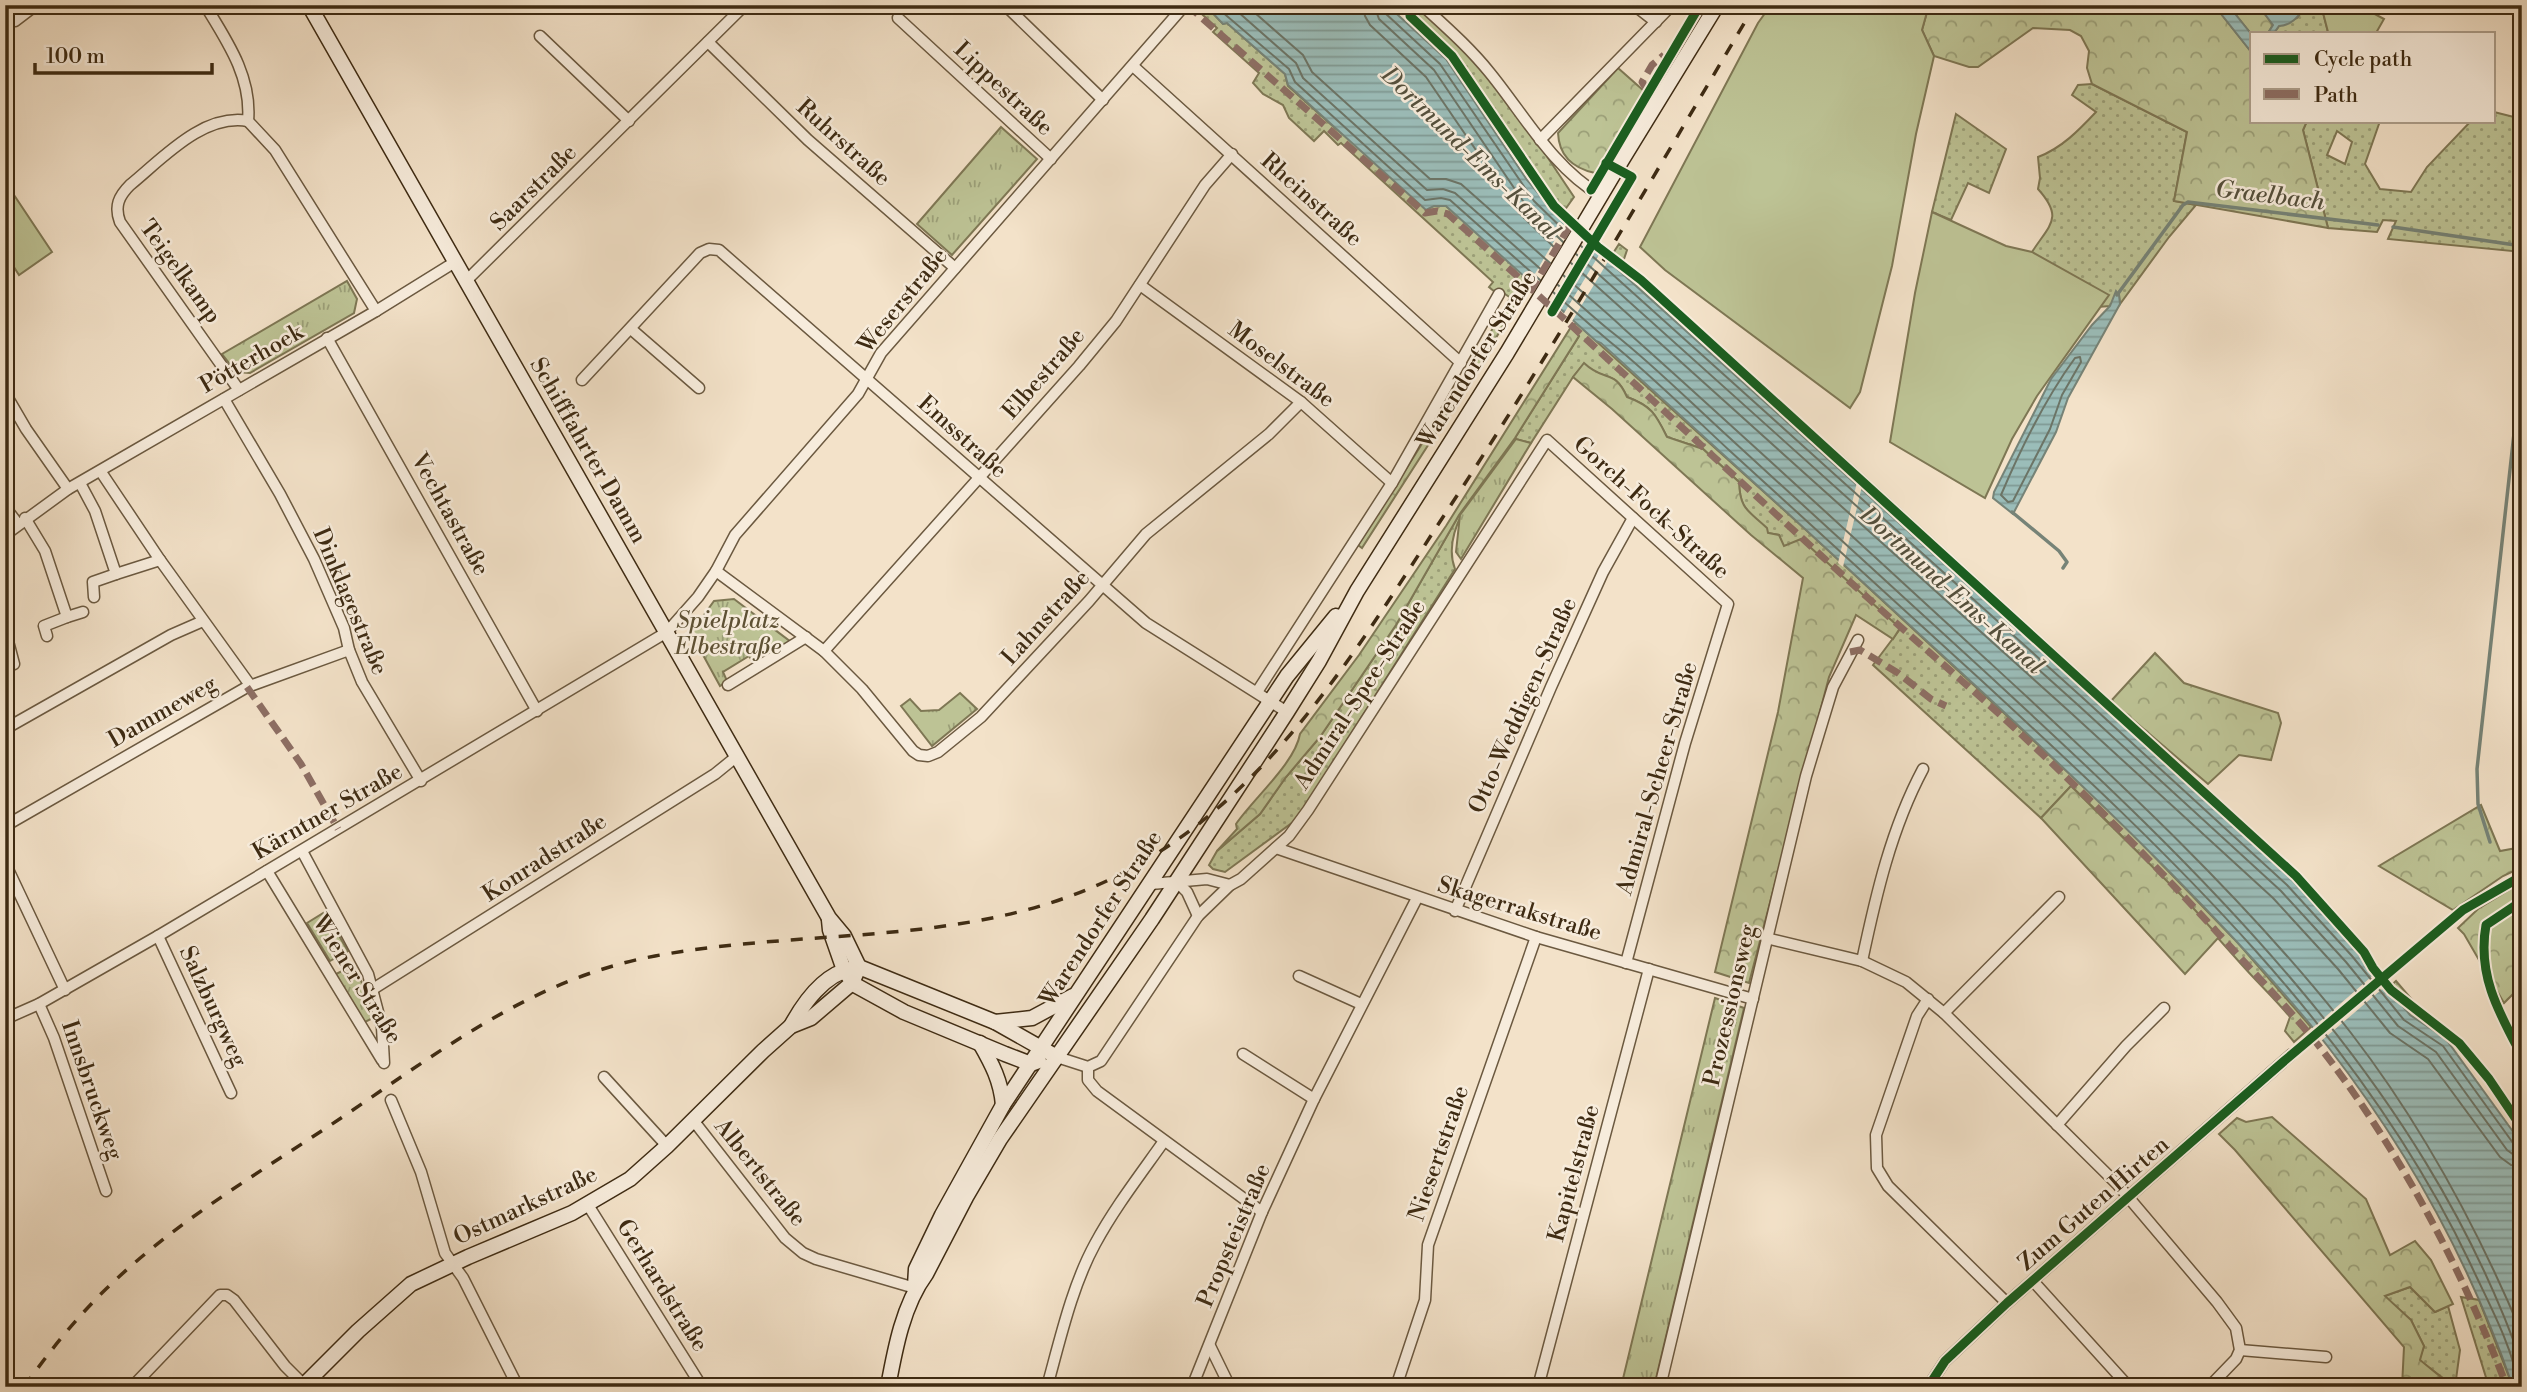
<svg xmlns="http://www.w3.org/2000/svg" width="2527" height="1392" font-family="'Libre Bodoni',serif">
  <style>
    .grass { fill: url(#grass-dots); stroke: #7e7754; stroke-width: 2; fill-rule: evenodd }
    .forest { fill: url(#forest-crowns); stroke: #7e7754; stroke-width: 2 }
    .park { fill: url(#park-tufts); stroke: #7e7754; stroke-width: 2 }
    .garden { fill: #bdc395; stroke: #7e7754; stroke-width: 2 }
    .water { fill: url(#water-rules); stroke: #768377; stroke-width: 2 }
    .pier { fill: #f3e2c9 }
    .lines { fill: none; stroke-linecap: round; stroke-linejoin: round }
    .shore { stroke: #6c7466; stroke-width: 2 }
    .stream { stroke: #768377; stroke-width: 3.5 }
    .street-casing { stroke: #6b5940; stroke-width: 13 }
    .secondary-casing { stroke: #3e2b13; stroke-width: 17 }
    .street { stroke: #f7ecdc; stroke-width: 10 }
    .secondary { stroke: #f7ecdc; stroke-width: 14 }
    .rail { stroke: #3e2b13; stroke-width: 3.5; stroke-dasharray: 12 12; stroke-linecap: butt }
    .quiet { stroke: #8d6e63; stroke-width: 7; stroke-dasharray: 14 7; stroke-linecap: butt }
    .cycleway-casing { stroke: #f7ecdc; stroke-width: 13 }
    .cycleway { stroke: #1b5e20; stroke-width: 9 }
    .labels { text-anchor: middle; stroke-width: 5; stroke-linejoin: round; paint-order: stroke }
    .street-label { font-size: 23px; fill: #3e2b13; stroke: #f7ecdc }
    .park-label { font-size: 23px; font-style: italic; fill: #5e5134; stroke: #f7ecdc }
    .water-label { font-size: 24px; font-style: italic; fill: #55503c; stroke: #f7ecdc }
  </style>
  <defs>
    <pattern id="grass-dots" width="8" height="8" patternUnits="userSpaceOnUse" patternTransform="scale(1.75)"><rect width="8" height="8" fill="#bdc395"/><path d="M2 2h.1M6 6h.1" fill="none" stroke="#9b9f78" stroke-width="1.8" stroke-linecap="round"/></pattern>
    <pattern id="forest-crowns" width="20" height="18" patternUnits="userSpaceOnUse" patternTransform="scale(1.75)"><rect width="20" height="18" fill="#bdc395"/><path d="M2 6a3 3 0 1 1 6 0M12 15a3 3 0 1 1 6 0" fill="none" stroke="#9b9f78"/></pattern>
    <pattern id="park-tufts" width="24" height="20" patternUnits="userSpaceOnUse" patternTransform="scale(1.75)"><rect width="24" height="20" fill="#bdc395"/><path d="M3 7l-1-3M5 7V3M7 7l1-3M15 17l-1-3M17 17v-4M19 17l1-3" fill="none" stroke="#9b9f78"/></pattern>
    <pattern id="water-rules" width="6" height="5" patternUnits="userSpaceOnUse" patternTransform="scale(1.75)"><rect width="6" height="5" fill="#9bbdb9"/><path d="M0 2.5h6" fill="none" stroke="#809a95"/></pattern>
  </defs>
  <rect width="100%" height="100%" fill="#f3e2c9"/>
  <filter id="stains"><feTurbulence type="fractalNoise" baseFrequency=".00286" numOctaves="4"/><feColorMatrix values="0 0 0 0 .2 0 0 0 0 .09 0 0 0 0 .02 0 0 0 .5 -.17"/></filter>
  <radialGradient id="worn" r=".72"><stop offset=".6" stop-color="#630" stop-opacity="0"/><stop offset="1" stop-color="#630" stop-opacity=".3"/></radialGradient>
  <g class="grass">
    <polygon points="1192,5 1205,5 1223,24 1227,23 1285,74 1288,86 1336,129 1434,206 1446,206 1530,280 1517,302 1499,290 1496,293 1489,287 1493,282 1341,143 1338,145 1324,131 1314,141 1289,118 1283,105 1263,94 1253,83 1259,73 1213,32 1217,28"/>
    <polygon points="2307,5 2321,5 2328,32 2331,33 2274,33 2279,26 2297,18"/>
    <polygon points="1417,9 1423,11 1464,49 1526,125 1574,197 1564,211 1453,53 1414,13"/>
    <path d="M2092 84 2187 132 2174 201 2196 205 2169 237 2120 304 2119 295 2110 306 2097 307 2032 252C2050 224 2064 218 2038 189L2040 178 2038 157C2062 148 2079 130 2096 112L2072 95 2078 85Z"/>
    <path d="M2494 112 2522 119V252L2388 239 2396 221 2383 220 2377 232 2328 228 2303 130 2307 121H2380L2365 164 2380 189 2411 192 2427 167 2471 121H2494ZM2337 131 2352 142 2345 164 2327 155Z"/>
    <polygon points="1956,114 2006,149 1989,193 1968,183 1951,220 1932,212"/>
    <polygon points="1619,244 1627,250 1623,262 1840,454 2300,873 2380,969 2375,973 2292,880 2223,815 1608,261"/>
    <path d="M1576 323 1804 528 2114 815 2238 943 2311 1027 2294 1042 2285 1031 2290 1017C2275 999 2258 983 2242 965 2187 903 2132 844 2071 786L2041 818 1873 665 1900 629 1783 547 1779 535 1768 533C1752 509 1740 515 1739 482L1703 449 1667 437C1656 415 1652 406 1627 397 1614 368 1605 383 1584 364L1573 377 1531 443 1515 439C1491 473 1438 525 1455 569L1307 804 1293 822 1225 872 1213 869 1209 865 1217 851 1260 814 1286 777 1320 737 1396 625 1459 515 1515 438 1579 336 1571 327Z"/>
    <path d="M2396 981 2448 1042C2439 1032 2425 1028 2414 1019 2404 1011 2396 999 2387 989Z"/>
    <polygon points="2410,1287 2435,1312 2448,1306 2460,1350 2455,1387 2419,1360 2424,1346 2411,1320 2384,1296"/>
    <polygon points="2461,1297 2479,1300 2513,1387 2489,1387"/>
  </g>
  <g class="forest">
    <polygon points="1929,5 2214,5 2252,53 2252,121 2307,121 2303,130 2328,228 2174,201 2187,132 2092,84 2087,68 2089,51 2081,36 2070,30 2033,28 1978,67 1969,67 1934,56 1922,30"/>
    <polygon points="2228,5 2258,5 2273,25 2268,33 2252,33 2252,35"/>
    <path d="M1618 68 1644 91 1595 173C1572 168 1559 156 1558 133Z"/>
    <polygon points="1510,298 1517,302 1486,355 1362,548 1358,545 1473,363"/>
    <path d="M1571 327 1579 336 1515 438 1459 515 1396 625 1320 737 1286 777 1260 814 1217 851 1237 829 1236 824C1254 798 1295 763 1300 734L1359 655 1446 526Z"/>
    <path d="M1584 363C1605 383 1614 368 1627 397 1652 406 1656 415 1667 437L1703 449 1739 482C1740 510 1748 510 1767 528L1768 533 1779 535 1784 546 1801 539 1900 628 1893 639 1856 615 1829 677 1749 983 1715 972 1778 712 1803 578 1751 535 1612 409 1573 377Z"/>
    <polygon points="2155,653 2184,683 2278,713 2281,723 2271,760 2239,755 2208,784 2111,701"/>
    <polygon points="2071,786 2187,901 2219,937 2185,974 2041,818"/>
    <polygon points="2481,805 2500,851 2522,847 2522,867 2503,876 2453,910 2379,866"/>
    <polygon points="2522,882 2522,985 2504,1003 2464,934 2458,928 2478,909"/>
    <polygon points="2272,1117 2366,1199 2390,1255 2415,1241 2431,1260 2453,1304 2435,1312 2410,1287 2385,1296 2411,1320 2424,1346 2420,1360 2453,1387 2402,1387 2404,1347 2235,1150 2219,1134 2237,1118 2246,1122"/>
  </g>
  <g class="park">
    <polygon points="1001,127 1037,159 952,255 917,224"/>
    <polygon points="347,281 357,299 354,313 250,373 236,372 222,354"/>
    <polygon points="1516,439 1531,443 1461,559 1456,552 1460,515"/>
    <polygon points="734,599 791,642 754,664 749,656 723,672 727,681 720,686 691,633 714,601"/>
    <polygon points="960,693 977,709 932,746 901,706 910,699 921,711 939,710"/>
    <polygon points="346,969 359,974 373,1018 363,1023 334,975"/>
    <polygon points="1715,998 1744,1008 1654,1387 1621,1387"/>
  </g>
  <g class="garden">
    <polygon points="1771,5 1929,5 1922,30 1934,56 1916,134 1892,266 1860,392 1850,408 1665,270 1640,247 1758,23"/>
    <polygon points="2321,5 2374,5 2371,12 2384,19 2376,33 2331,33 2328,32"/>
    <polygon points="8,186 52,252 19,275 5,253 5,187"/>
    <polygon points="1932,212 2006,246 2032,252 2109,295 2037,396 2012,439 1985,498 1890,442 1915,293"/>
    <polygon points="325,912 348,951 330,961 307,923"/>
  </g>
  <g class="water">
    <path d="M1205 5H1387L1446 59 1527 180 1554 212 2223 815 2292 880 2358 952 2410 1015 2442 1036 2448 1042 2522 1144V1387H2513C2471 1265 2408 1150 2329 1048 2296 1005 2259 965 2222 926 2140 839 2053 757 1965 676 1844 564 1723 454 1601 343L1596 341 1446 206H1434L1426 210 1288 85 1285 74 1227 23 1223 24Z"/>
    <polygon points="2214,5 2228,5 2252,35 2252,53"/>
    <path d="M2258 5H2307C2299 15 2292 26 2279 26L2274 33H2268L2273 25Z"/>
    <polygon points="2116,291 2119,295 2120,304 2068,398 2056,432 2013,514 1993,498 1994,492 2051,379 2092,325 2110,306"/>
  </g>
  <g class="pier">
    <polygon points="1567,219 1597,246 1558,311 1529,284"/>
    <polygon points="1602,250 1610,258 1571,323 1563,315"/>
    <polygon points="1857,482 1862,486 1843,567 1838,563"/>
    <polygon points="2378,971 2388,984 2320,1042 2310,1030"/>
  </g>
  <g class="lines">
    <g class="shore">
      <polyline points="1214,5 1289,69 1295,82 1425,200 1441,198 1450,200 1540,280"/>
      <polyline points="1227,5 1237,11 1296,63 1303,78 1427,190 1443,189 1455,193 1545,273"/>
      <polyline points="1246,5 1303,55 1312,72 1430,179 1446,179 1461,184 1550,263"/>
      <polyline points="1363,5 1365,16 1370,25 1426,77 1519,213 1558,251"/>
      <polyline points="1374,5 1379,19 1434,70 1527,207 1563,242"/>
      <polyline points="1383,5 1385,13 1440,64 1534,201 1568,234"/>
      <polyline points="1581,246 2084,699 2287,885 2352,956 2404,1020 2443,1046 2513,1143 2522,1147"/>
      <polyline points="1576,254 2078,705 2281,891 2346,962 2398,1026 2436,1052 2507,1150 2514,1155 2522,1156"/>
      <polyline points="1571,263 2071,713 2273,898 2338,969 2390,1033 2428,1059 2500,1157 2511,1165 2522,1166"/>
      <path d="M1563 275C1583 293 1604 310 1623 328 1745 437 1866 549 1987 660 2113 776 2245 897 2351 1033 2422 1125 2477 1227 2522 1334"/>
      <path d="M1558 285C1576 301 1594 318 1613 333 1655 366 1693 405 1733 441 1816 517 1899 593 1982 669 2199 869 2422 1078 2522 1364"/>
      <path d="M1553 292C1572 309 1590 325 1609 341 1651 375 1690 414 1730 451 1814 527 1898 604 1982 681 2168 853 2360 1031 2470 1263 2487 1300 2513 1347 2519 1387"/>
      <path d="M2080 357 2081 362 2062 395 2050 429 2013 501 2008 502 2001 495C2021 448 2045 399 2075 358Z"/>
    </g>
    <g class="stream">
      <polyline points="2393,227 2522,246"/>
      <polyline points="2117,295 2183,205 2188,202 2378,225"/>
      <polyline points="2012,512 2059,551 2067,562 2063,568"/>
      <polyline points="2490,842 2478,804 2477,769 2522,361"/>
    </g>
    <defs>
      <g id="street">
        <path d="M205 5C227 41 252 77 248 121L275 150 376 311"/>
        <polyline points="1005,5 1103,100"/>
        <path d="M1422 5C1446 27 1470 48 1490 73 1525 116 1552 167 1601 196"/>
        <polyline points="1634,5 1656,22"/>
        <polyline points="898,18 1051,159"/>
        <polyline points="15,21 36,5"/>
        <polyline points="540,36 629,121"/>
        <polyline points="708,42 808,140 955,268"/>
        <polyline points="1133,66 1461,363"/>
        <polyline points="1540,140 1672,5"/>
        <polyline points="466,281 745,5"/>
        <polyline points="1140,285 1301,402 1392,483"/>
        <polyline points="631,329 699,388"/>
        <polyline points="327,338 537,711"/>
        <polyline points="582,380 700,253 709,249 719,250 1146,623 1287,712"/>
        <path d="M239 390 120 222C114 206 119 196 130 185 162 159 203 113 248 121"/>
        <polyline points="5,393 26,429 68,489"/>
        <polyline points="224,399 280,494 314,559 344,628 349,650 362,682 421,781"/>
        <polyline points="101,472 160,560 250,685"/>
        <polyline points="80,483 95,511 116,574 93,582 94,597"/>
        <polyline points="5,507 18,524"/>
        <polyline points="25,518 45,551 67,617 44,626 47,636"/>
        <polyline points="5,535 68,489 376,311 455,262"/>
        <polyline points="716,571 824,651 1079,366 1116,321 1205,185 1232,154"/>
        <polyline points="116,574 160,560"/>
        <polyline points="67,617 83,612"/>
        <polyline points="5,630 14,664 5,667"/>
        <polyline points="824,651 862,689 913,751 919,755 928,756 938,752 981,717 1089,601 1146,534 1269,434 1301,402"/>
        <polyline points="728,685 806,637"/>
        <polyline points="1257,692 1392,483 1499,294"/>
        <polyline points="5,729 171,635 203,621"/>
        <polyline points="5,826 247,687 349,650"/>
        <polyline points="1276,848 1536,937 1753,999"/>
        <polyline points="302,851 368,974 382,1027 384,1063"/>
        <polyline points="5,863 65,990"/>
        <polyline points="267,871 382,1060"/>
        <polyline points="1177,882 1187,892 1198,916"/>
        <polyline points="1151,884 1207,879 1230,885"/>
        <polyline points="1455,911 1551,687 1603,572 1633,518"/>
        <polyline points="158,936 231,1093"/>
        <polyline points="1766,938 1862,961 1906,982 1944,1013 2118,1185 2217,1302 2236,1328 2240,1350 2236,1359 2209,1387"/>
        <path d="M1862 961C1876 895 1891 829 1923 769"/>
        <polyline points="1299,976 1361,1004"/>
        <polyline points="373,989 715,774 736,757"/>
        <polyline points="1928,999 1917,1016 1876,1135 1877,1168 1888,1186 2007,1303"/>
        <polyline points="39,1004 54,1038 106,1191"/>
        <polyline points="1944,1013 2059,897"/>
        <polyline points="5,1019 39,1004 158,936 667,632 698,597 716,571 735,535 858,394 881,353 1185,5"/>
        <polyline points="1243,1054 1314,1099"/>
        <polyline points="1057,1057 1088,1067 1101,1061 1198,916 1230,885 1241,879 1289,836 1308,810 1547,440 1728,604 1685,743 1626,963"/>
        <polyline points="1088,1067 1088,1080 1097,1091 1262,1212"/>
        <polyline points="604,1077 667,1146"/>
        <polyline points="391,1100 421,1172 445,1253 463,1278 518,1387"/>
        <polyline points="693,1120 785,1238 803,1253 816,1259 915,1288"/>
        <polyline points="2057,1125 2126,1046 2164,1008"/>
        <polyline points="588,1205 702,1387"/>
        <polyline points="2033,1281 2129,1387"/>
        <polyline points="1210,1346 1230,1387"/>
        <polyline points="2240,1350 2326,1357"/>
        <polyline points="132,1387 220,1295 227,1295 234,1300 285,1366 306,1387"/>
        <path d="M1047 1387C1060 1340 1072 1286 1095 1244 1115 1207 1140 1175 1164 1141"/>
        <polyline points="1192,1387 1262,1212 1314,1099 1417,898"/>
        <polyline points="1396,1387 1425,1300 1428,1245 1536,937"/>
        <polyline points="1538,1387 1649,969"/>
        <polyline points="1660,1387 1806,776 1833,687 1858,640"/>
        <polyline points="1928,1387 1945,1361 2007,1303 2292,1054"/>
      </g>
      <g id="secondary">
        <polyline points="309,5 829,918 844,936 859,967 995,1022 1057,1057"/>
        <polyline points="829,920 830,930 844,970 855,985 904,1012 1005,1054 1031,1064 1039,1061"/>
        <polyline points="995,1022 1032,1018 1073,996"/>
        <path d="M791 1026C803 1004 824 974 851 969"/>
        <path d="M980 1043C992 1064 1001 1081 1003 1105"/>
        <polyline points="915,1286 916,1269 942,1215 1003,1105 1287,676 1336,616"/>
        <polyline points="302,1387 358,1331 411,1284 468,1257 572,1213 630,1179 667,1146 763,1051 791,1026 811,1018 852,983 859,967"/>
        <path d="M888 1387C895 1349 903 1305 926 1274L966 1197 1000 1139 1152 919 1287 712 1319 661 1357 591 1507 353 1622 160 1717 5"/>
      </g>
    </defs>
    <use href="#street" class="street-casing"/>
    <use href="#secondary" class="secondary-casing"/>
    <use href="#street" class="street"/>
    <use href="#secondary" class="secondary"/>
    <path class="rail" d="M24 1387C49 1352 76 1318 107 1288 177 1220 264 1170 344 1116 443 1049 535 978 655 956 827 924 1000 953 1156 854 1283 774 1363 640 1443 517 1553 350 1653 177 1755 5"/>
    <g class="quiet">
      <path d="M1187 5 1425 213 1437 211 1448 214C1590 340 1727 471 1868 598 1920 645 1973 689 2024 737 2098 806 2169 879 2237 954 2270 990 2304 1025 2332 1063 2405 1161 2463 1272 2507 1387"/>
      <polyline points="1648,91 1642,82 1652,65 1664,55"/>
      <polyline points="1530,292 1574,219"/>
      <polyline points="1850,652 1860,650 1898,673 1931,699 1946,706"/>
      <polyline points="247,687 301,764 338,829"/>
    </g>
    <defs>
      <g id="cycleway">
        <polyline points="1411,5 1410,16 1452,56 1554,206 1598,247 1641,280 2296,876 2364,952 2373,968 2391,990 2459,1043 2489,1079 2522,1128"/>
        <polyline points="1591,190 1700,5"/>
        <polyline points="1552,312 1632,177 1606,163"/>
        <path d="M2522 901 2486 925C2477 975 2499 1013 2522 1056"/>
        <polyline points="1928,1387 1945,1361 2007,1303 2283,1062 2463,910 2522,876"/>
      </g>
    </defs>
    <use href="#cycleway" class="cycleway-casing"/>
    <use href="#cycleway" class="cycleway"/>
  </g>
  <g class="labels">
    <g class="street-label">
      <text transform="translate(1004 88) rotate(43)" y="8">Lippestraße</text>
      <text transform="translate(844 142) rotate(42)" y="8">Ruhrstraße</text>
      <text transform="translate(533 187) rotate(-45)" y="8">Saarstraße</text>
      <text transform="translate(1312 199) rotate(42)" y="8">Rheinstraße</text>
      <text transform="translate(181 271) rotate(54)" y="8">Teigelkamp</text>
      <text transform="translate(902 300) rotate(-51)" y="8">Weserstraße</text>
      <text transform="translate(251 358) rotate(-30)" y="8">Pötterhoek</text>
      <text transform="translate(1476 359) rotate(-58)" y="8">Warendorfer Straße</text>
      <text transform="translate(1282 364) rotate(37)" y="8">Moselstraße</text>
      <text transform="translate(1043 373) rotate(-49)" y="8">Elbestraße</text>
      <text transform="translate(963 436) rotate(42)" y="8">Emsstraße</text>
      <text transform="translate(589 450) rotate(60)" y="8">Schifffahrter Damm</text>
      <text transform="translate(1652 507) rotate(42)" y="8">Gorch-Fock-Straße</text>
      <text transform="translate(451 514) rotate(61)" y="8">Vechtastraße</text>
      <text transform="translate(351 601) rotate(67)" y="8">Dinklagestraße</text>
      <text transform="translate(1045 617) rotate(-48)" y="8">Lahnstraße</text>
      <text transform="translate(1359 694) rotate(-57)" y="8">Admiral-Spee-Straße</text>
      <text transform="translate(1522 705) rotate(-66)" y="8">Otto-Weddigen-Straße</text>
      <text transform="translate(162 711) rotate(-30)" y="8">Dammeweg</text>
      <text transform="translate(1656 778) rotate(-74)" y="8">Admiral-Scheer-Straße</text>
      <text transform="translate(327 811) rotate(-30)" y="8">Kärntner Straße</text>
      <text transform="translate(544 857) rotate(-33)" y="8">Konradstraße</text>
      <text transform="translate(1520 908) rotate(17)" y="8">Skagerrakstraße</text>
      <text transform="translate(1100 918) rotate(-57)" y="8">Warendorfer Straße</text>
      <text transform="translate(358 979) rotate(58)" y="8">Wiener Straße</text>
      <text transform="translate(1729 1005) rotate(-77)" y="8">Prozessionsweg</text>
      <text transform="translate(214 1006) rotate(65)" y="8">Salzburgweg</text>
      <text transform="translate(93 1090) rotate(71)" y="8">Innsbruckweg</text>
      <text transform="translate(1438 1153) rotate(-71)" y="8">Niesertstraße</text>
      <text transform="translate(761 1172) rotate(51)" y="8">Albertstraße</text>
      <text transform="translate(1573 1173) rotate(-75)" y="8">Kapitelstraße</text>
      <text transform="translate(2093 1203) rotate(-41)" y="8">Zum Guten Hirten</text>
      <text transform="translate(525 1205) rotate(-25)" y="8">Ostmarkstraße</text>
      <text transform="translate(1233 1235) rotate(-67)" y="8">Propsteistraße</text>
      <text transform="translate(663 1285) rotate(58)" y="8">Gerhardstraße</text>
    </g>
    <g class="park-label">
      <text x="728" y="628">Spielplatz<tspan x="728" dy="26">Elbestraße</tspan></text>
    </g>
    <g class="water-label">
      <text transform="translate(1471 153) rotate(44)" y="8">Dortmund-Ems-Kanal</text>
      <text transform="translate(2270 195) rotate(7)" y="8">Graelbach</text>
      <text transform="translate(1952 590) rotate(42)" y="8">Dortmund-Ems-Kanal</text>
    </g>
  </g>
  <rect width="2527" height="1392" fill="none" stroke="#f3e2c9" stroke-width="28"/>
  <rect x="7" y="7" width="2513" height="1378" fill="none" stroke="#3e2b13" stroke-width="3.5"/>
  <rect x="14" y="14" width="2499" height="1364" fill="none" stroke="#3e2b13" stroke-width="2"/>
  <rect x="2250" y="32" width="245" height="91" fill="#f7ecdc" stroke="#ad9f8c" stroke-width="2"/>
  <rect x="2264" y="54" width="35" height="10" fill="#1b5e20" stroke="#ad9f8c" stroke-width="2"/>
  <text x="2314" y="66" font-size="21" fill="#3e2b13">Cycle path</text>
  <rect x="2264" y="89" width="35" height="10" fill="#8d6e63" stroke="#ad9f8c" stroke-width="2"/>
  <text x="2314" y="102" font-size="21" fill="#3e2b13">Path</text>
  <path d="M35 63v10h177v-10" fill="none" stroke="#3e2b13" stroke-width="3.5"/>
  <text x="46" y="63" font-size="21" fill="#3e2b13" stroke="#f7ecdc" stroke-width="5" paint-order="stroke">100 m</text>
  <rect width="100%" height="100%" filter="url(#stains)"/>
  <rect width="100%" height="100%" fill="url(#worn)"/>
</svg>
